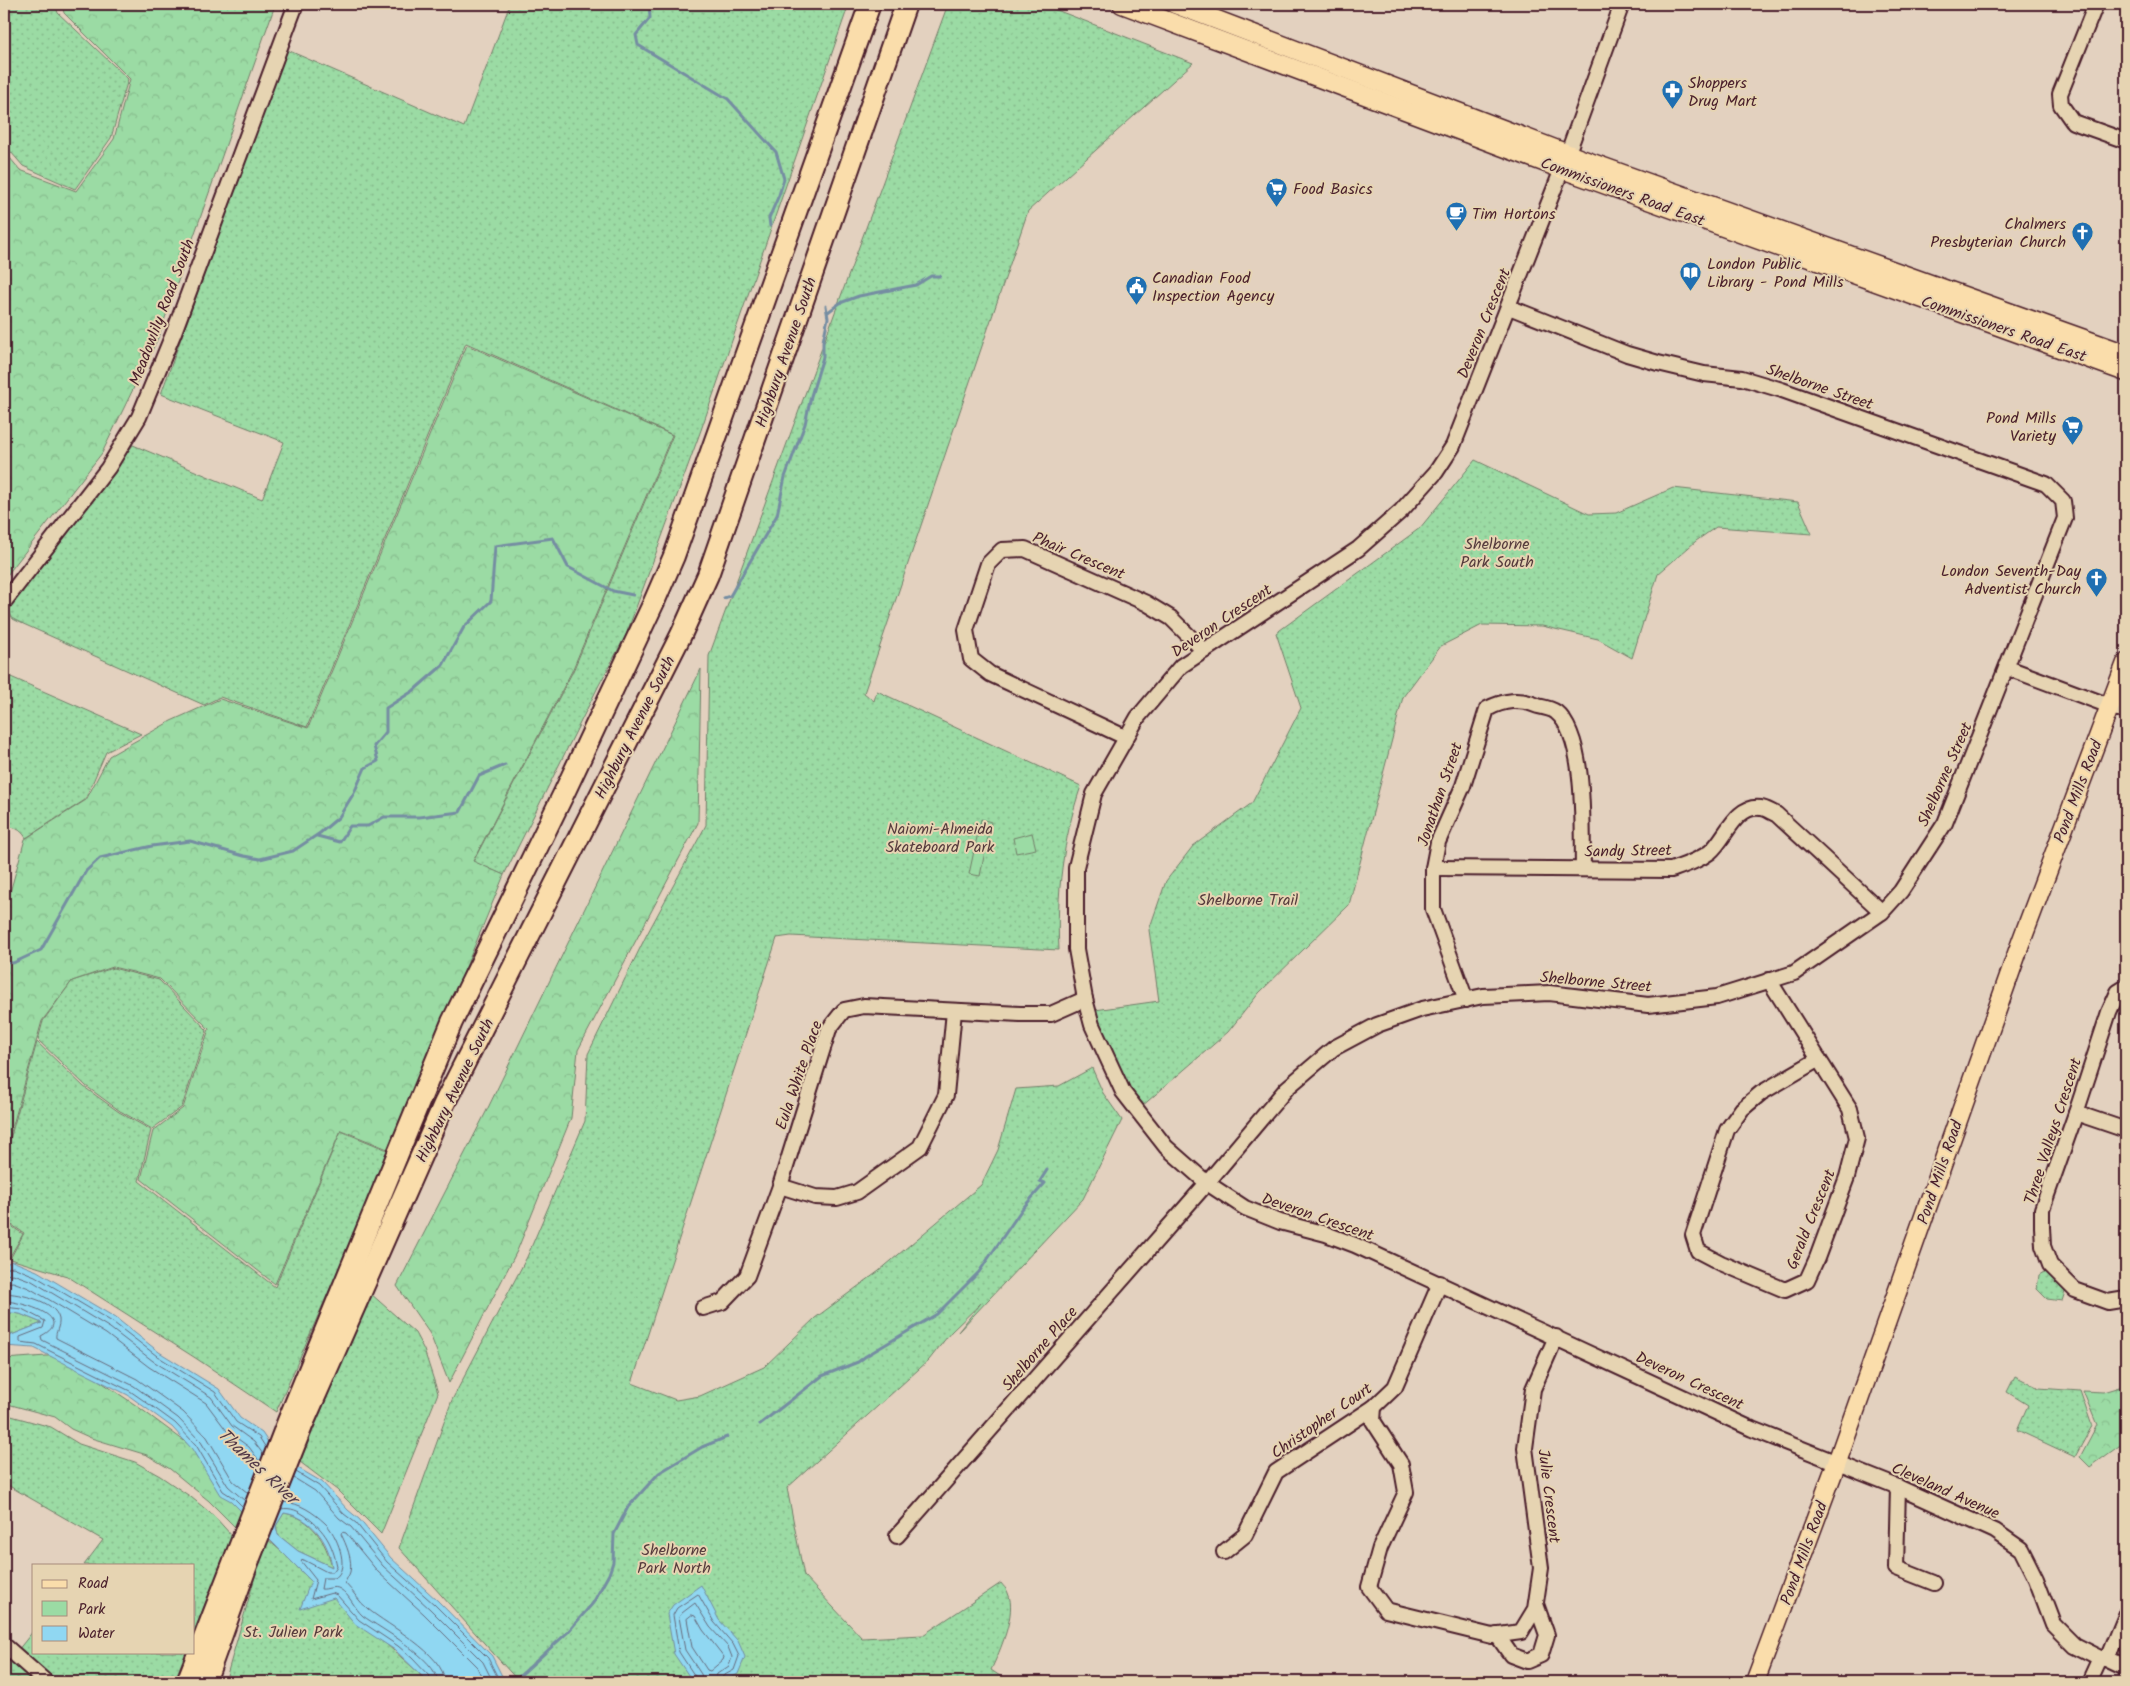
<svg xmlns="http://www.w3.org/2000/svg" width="2130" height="1686" font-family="Kalam,sans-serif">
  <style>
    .green { fill: url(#green-dots); stroke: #727d68 }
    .forest { fill: url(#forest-crowns); stroke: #727d68 }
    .pitch { fill: #9bdba4; stroke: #727d68 }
    .water { fill: #90d7f2; stroke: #748da2; fill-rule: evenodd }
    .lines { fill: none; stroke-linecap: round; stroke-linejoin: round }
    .shore { stroke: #66697b; stroke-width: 1 }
    .stream { stroke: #748da2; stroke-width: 3 }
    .minor-casing { stroke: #4a1f2b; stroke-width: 18 }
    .major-casing { stroke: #4a1f2b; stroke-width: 21 }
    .highway-casing { stroke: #4a1f2b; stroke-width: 24 }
    .minor { stroke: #e6d4b2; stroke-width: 14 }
    .major { stroke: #faddab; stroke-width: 18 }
    .highway { stroke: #faddab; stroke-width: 20 }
    .labels { text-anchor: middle; stroke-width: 4; stroke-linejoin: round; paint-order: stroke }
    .poi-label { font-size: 16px; fill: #4a1f2b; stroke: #e6d4b2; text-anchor: start }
    .street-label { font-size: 16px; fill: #4a1f2b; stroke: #e6d4b2 }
    .park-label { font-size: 16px; fill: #563b3d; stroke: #e6d4b2 }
    .water-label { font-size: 18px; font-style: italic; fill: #543b49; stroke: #e6d4b2 }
  </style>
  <defs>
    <pattern id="green-dots" width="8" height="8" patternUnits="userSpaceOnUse" patternTransform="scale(1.25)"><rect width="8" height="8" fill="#9bdba4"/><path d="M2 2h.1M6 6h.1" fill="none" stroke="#87bc8d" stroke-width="1.8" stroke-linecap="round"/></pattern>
    <pattern id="forest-crowns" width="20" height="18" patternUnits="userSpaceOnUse" patternTransform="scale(1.25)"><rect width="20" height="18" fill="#9bdba4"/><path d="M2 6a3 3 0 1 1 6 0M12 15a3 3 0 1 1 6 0" fill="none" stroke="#87bc8d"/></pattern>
  </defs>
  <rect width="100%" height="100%" fill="#e3d1bf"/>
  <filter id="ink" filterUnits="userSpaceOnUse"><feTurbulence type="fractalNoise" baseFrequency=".02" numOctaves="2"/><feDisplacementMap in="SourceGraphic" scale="10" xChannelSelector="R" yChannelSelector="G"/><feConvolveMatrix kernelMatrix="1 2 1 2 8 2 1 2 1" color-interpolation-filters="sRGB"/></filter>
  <g filter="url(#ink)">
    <g class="green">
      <polygon points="4,4 55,4 58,13 128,79 111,138 75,189 23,166 4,144"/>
      <polygon points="510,4 849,4 701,430 626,635 599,685 504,875 473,862 573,671 673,435 466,343 307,727 220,697 204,705 19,622 13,619 7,608 133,445 262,499 284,442 161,394 285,49 464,127"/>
      <path d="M948 4H1041L1193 63 1028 211 864 693 874 701 877 691 1081 786C1063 839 1056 895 1059 950L791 936 777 938 632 1383 676 1400 700 1396 764 1367 815 1318 879 1271 981 1185 998 1150 1016 1089 1059 1086 1092 1068 1103 1093 1122 1120 1083 1199 958 1332 981 1303 951 1332 929 1360 787 1488 804 1576 862 1638 923 1635 1001 1583C1003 1586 1007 1589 1008 1593 1017 1613 1000 1651 991 1670L1009 1682H519L399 1548 452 1400 527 1257 585 1121 588 1054 646 936 706 825 709 656Z"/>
      <polygon points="1475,460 1589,514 1616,513 1673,488 1798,502 1812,534 1716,527 1696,541 1658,574 1632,658 1598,639 1542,626 1482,625 1441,646 1403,697 1349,905 1259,993 1228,1032 1141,1107 1118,1067 1095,1010 1159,1001 1149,930 1166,881 1193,846 1252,803 1301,708 1276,633 1420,528"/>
      <path d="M4 674 141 734 106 752 85 800 26 838C21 829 13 826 4 827Z"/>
      <polygon points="113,968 159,980 207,1030 182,1107 152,1129 120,1111 86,1086 38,1040 43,1021 72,981"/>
      <polygon points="37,1042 84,1087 119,1112 151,1130 139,1181 275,1287 341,1131 390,1151 276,1412 197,1359 67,1276 10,1259 24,1233 4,1220 4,1151 9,1143"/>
      <polygon points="2044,1272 2048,1273 2065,1292 2062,1301 2047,1299 2037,1289 2039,1275"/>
      <polygon points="370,1293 415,1333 424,1350 438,1393 381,1534 337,1490 300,1462"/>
      <polygon points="4,1312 20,1314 42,1323 4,1338"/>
      <polygon points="2015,1376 2039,1388 2080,1391 2092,1426 2075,1457 2017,1430 2028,1405 2007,1392"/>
      <polygon points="4,1414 51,1427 79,1444 135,1462 160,1476 191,1497 215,1517 232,1536 194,1632 194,1565 84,1565 103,1540 4,1483"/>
      <path d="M284 1513C312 1518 326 1541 332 1567L298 1551 278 1535 276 1526Z"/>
      <polygon points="266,1538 419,1673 424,1682 236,1682 227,1675"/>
      <polygon points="34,1630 34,1652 186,1652 174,1682 55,1682 18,1650"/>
      <polygon points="9,1659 34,1682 4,1682 4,1668"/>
    </g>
    <g class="forest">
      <polygon points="62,4 262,4 274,8 158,338 102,453 4,579 4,151 20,170 76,191 114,139 130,79 64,13"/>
      <polygon points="467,345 672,435 572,671 473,861 504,875 390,1150 341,1130 275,1284 141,1179 153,1131 183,1108 209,1029 160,979 113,967 72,981 42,1021 8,1143 4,1149 4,905 7,903 25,839 86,800 109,756 171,721 220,699 308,728"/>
      <polygon points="701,669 698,823 578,1050 571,1118 517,1251 449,1383 430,1334 397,1286 486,1112"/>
      <polygon points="4,1221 23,1234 9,1258 4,1260"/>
      <polygon points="61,1355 137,1406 207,1458 246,1501 235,1527 209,1501 170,1469 147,1455 91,1438 71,1429 55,1417 4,1403 4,1359"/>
      <polygon points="2126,1385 2126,1441 2090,1467 2080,1457 2097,1425 2083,1391 2103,1392"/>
    </g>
    <g class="pitch">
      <polygon points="981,819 991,822 980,876 969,874"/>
      <polygon points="1032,833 1036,849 1016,853 1013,838"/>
    </g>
    <g class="water">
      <path d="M12 1261 37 1271 116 1318 159 1352 219 1389 240 1418 262 1433 270 1445 293 1465 322 1482 348 1510 359 1519 391 1558 438 1601 492 1656 505 1682H428L395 1650 355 1624 334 1598 300 1609 311 1581 231 1501 220 1495 192 1449 172 1427 128 1395 34 1348 4 1346V1338L42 1323 20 1314 4 1312V1265ZM284 1513C311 1517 329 1541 332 1567L298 1551 278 1535 276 1526Z"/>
      <polygon points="701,1585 719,1620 738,1641 745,1657 738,1674 723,1682 693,1682 674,1654 667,1614 673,1605"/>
    </g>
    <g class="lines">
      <g class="shore">
        <polyline points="4,1269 13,1267 35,1276 114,1323 157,1356 215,1392 236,1422 259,1437 266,1448"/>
        <polyline points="4,1275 13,1274 32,1281 110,1328 153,1361 211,1397 232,1426 254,1442 263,1454"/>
        <polyline points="4,1283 13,1282 29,1288 48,1299 106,1334 149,1367 206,1403 227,1431 249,1447 260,1462"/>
        <path d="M4 1293C20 1294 55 1300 59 1319 60 1327 55 1332 56 1338L137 1379 183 1412 207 1437 233 1481 248 1493"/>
        <path d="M4 1301C19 1301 78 1317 41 1336L42 1340 134 1386 178 1418 201 1442 228 1486 245 1501"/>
        <polyline points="4,1307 22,1309 45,1321 43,1328 20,1337 20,1342 36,1344 130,1391 153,1407 175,1423 196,1445 223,1491 234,1498 243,1507"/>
        <polyline points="296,1472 319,1486 344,1514 356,1523 387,1562 434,1604 488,1658 500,1682"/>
        <polyline points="294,1478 315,1491 339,1518 351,1527 383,1566 430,1609 483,1662 493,1682"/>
        <path d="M284 1502C300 1503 313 1512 325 1523 336 1533 351 1568 335 1578H323L321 1589C327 1590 334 1585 340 1589 350 1595 354 1608 363 1616 381 1629 436 1658 438 1682"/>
        <path d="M281 1509C291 1507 299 1511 307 1517 325 1531 332 1543 337 1566L333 1572H327L304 1560 301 1561 316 1580 311 1599 332 1593 337 1595 359 1620 398 1646 412 1658 430 1677 431 1682"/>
        <polygon points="692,1615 695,1616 703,1630 724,1657 723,1660 710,1671 707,1670 692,1647 687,1619"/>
        <path d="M445 1682C444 1653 388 1626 368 1609 359 1602 353 1591 345 1583 346 1579 349 1576 350 1572 353 1560 346 1544 341 1534L342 1532 346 1533 378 1572 424 1614 477 1667 484 1682"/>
        <polyline points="697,1682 696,1678 679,1652 673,1615 677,1608 698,1594 714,1622 733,1644 739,1656 734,1670 723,1676 721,1682"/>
        <polyline points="703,1682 701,1674 685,1650 679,1617 682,1613 695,1603 710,1627 728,1647 732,1657 729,1666 717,1674 715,1682"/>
      </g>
      <g class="stream">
        <polyline points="649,4 650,18 636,35 638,45 728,99 776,152 784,179 779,195 769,218 770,226"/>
        <polyline points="828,312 840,303 859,296 916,285 931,276 940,276"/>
        <polyline points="724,598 730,596 777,515 785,477 805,424 811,396 823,357 823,341 828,318 826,306"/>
        <polyline points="317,836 340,842 350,826 368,826 384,817 419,817 460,812 479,776 505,765"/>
        <polyline points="4,962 13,963 41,950 86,871 100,858 152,846 190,841 244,856 260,859 293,851 320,833 339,817 354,793 365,768 378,761 374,746 386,732 386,708 413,691 443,665 464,627 491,601 495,546 553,538 568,567 613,591 633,595"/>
        <polyline points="760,1424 822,1376 858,1362 866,1356 937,1314 979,1272 1022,1209 1045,1183 1040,1181 1047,1170"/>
        <polyline points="513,1682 567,1633 593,1603 609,1574 613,1562 614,1534 628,1507 659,1473 702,1447 727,1437"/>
      </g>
      <defs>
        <g id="minor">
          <polyline points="1622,4 1562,169 1453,446 1436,472 1401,511 1358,549 1181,666 1138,717 1094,794 1076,867 1076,949 1085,999 1092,1025 1123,1092 1166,1147 1207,1183 1245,1208 1280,1222 1326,1234 1355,1245 1752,1429 1898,1487 1995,1531 2021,1549 2036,1579 2053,1624 2074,1645 2100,1658 2107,1659 2126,1668"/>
          <polyline points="2096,4 2060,94 2061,105 2073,122 2126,141"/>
          <polyline points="4,602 108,468 139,417 174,332 296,4"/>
          <polyline points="2008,668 2126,712"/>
          <polyline points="1125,737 990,674 971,659 966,630 988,564 1002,550 1025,549 1146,603 1171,618 1204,651"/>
          <path d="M1433 868 1671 870C1685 865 1698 861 1710 852 1726 839 1735 804 1761 808 1766 808 1772 813 1776 814L1882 912"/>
          <polyline points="1769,980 1850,1109 1857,1138 1847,1177 1817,1258 1807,1280 1785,1290 1721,1263 1698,1251 1693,1235 1727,1130 1742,1109 1761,1093 1819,1059"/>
          <polyline points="2126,987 2118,992 2109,1012 2076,1113 2042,1209 2042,1227 2043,1246 2050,1265 2075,1290 2108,1302 2126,1299"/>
          <path d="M1466 1000 1433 909V868L1438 842 1463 786 1487 709C1504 700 1519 698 1538 706 1543 707 1552 709 1556 712 1587 737 1582 830 1583 868"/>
          <polyline points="2076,1113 2126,1130"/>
          <polyline points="780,1186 815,1197 837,1198 857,1192 920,1147 946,1095 954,1011"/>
          <polyline points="703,1308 722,1302 747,1276 780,1186 829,1029 844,1010 864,1006 1020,1014 1051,1014 1085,999"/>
          <polyline points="1374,1407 1373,1421 1401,1464 1406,1492 1380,1548 1369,1587 1386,1610 1492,1636 1521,1632 1535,1609 1541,1568 1525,1448 1533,1389 1556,1337"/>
          <polyline points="1898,1487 1896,1568 1934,1583"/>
          <polyline points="897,1536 1207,1183 1287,1088 1334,1048 1377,1025 1422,1009 1483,996 1549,993 1648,1005 1717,997 1794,973 1882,912 1901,891 1945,823 2065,518 2063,501 2046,484 1782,390 1742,378 1704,374 1658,363 1627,354 1509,307"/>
          <polyline points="1224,1552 1245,1535 1276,1472 1374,1407 1395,1387 1440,1283"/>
          <polyline points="1497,1635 1511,1655 1527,1661 1541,1655 1547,1635 1536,1604"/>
          <polyline points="4,1645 46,1682"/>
          <polyline points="2107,1659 2126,1613"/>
          <polyline points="2089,1682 2100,1658"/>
        </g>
        <g id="major">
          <polyline points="1122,4 1562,169 2126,372"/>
          <polyline points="1175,4 1581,159 2126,354"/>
          <polyline points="1755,1682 1837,1462 2021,942 2126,663"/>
        </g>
        <g id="highway">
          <polyline points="187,1682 288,1421 452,1022 564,793 654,602 674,556 870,4"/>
          <polyline points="205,1682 247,1565 302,1426 444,1104 681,635 708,575 906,4"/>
        </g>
      </defs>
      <use href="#minor" class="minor-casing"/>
      <use href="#major" class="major-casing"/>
      <use href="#highway" class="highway-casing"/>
      <use href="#minor" class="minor"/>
      <use href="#major" class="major"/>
      <use href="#highway" class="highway"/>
    </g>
  </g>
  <defs>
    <symbol id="pharmacy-pin" viewBox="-11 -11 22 30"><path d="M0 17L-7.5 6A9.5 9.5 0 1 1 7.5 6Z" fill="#1f6fb2" stroke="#e6d4b2"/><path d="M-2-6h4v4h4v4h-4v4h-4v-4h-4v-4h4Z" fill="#fff"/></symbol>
    <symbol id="supermarket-pin" viewBox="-11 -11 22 30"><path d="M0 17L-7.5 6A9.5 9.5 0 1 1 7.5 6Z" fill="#1f6fb2" stroke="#e6d4b2"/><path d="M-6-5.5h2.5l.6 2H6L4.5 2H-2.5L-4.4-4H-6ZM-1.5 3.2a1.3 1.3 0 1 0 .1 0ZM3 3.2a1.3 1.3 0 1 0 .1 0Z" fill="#fff"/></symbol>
    <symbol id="cafe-pin" viewBox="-11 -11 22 30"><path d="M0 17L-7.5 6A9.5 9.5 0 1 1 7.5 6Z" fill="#1f6fb2" stroke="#e6d4b2"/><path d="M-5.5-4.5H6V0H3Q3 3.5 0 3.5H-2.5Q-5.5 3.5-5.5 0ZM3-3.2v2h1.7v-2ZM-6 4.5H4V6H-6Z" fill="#fff"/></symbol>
    <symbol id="church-pin" viewBox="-11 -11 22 30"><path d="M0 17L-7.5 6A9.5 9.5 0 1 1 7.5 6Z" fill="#1f6fb2" stroke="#e6d4b2"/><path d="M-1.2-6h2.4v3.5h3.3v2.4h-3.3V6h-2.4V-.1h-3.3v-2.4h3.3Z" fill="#fff"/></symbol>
    <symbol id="library-pin" viewBox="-11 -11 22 30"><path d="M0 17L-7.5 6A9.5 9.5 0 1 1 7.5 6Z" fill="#1f6fb2" stroke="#e6d4b2"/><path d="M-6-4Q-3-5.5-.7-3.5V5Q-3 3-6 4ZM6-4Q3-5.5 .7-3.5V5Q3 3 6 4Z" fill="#fff"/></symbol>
    <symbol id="civic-pin" viewBox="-11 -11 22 30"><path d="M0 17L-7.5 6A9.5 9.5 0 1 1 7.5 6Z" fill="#1f6fb2" stroke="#e6d4b2"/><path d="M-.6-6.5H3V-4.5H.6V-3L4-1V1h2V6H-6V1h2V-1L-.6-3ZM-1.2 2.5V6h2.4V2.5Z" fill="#fff"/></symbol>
  </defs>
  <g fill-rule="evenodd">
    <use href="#pharmacy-pin" x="1660" y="78" width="25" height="34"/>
    <use href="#supermarket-pin" x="1264" y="176" width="25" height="34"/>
    <use href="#cafe-pin" x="1444" y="200" width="25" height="34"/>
    <use href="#church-pin" x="2070" y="220" width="25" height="34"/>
    <use href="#library-pin" x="1678" y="260" width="25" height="34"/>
    <use href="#civic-pin" x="1124" y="274" width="25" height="34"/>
    <use href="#supermarket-pin" x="2060" y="414" width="25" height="34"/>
    <use href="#church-pin" x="2084" y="566" width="25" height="34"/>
  </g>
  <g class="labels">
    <g class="poi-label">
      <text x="1688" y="88">Shoppers<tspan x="1688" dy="18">Drug Mart</tspan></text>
      <text x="1293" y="194">Food Basics</text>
      <text x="1472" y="219">Tim Hortons</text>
      <text x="2066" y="229" text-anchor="end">Chalmers<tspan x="2066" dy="18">Presbyterian Church</tspan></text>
      <text x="1707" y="269">London Public<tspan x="1707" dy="18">Library - Pond Mills</tspan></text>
      <text x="1152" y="283">Canadian Food<tspan x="1152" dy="18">Inspection Agency</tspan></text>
      <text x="2056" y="423" text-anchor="end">Pond Mills<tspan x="2056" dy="18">Variety</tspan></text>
      <text x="2081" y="576" text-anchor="end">London Seventh-Day<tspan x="2081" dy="18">Adventist Church</tspan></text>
    </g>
    <g class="street-label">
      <text transform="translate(1623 191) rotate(20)" y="6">Commissioners Road East</text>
      <text transform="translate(161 312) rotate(-69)" y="6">Meadowlily Road South</text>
      <text transform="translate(1483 323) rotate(-68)" y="6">Deveron Crescent</text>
      <text transform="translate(2004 328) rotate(19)" y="6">Commissioners Road East</text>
      <text transform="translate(785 352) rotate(-71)" y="6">Highbury Avenue South</text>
      <text transform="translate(1820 386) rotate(19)" y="6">Shelborne Street</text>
      <text transform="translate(1079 555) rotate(23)" y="6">Phair Crescent</text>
      <text transform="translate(1221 620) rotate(-34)" y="6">Deveron Crescent</text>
      <text transform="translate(634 727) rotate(-63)" y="6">Highbury Avenue South</text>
      <text transform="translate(1944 774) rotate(-66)" y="6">Shelborne Street</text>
      <text transform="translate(2077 791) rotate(-69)" y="6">Pond Mills Road</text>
      <text transform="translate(1439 794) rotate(-71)" y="6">Jonathan Street</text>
      <text transform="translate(1628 850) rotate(-1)" y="6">Sandy Street</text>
      <text transform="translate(1596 981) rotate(5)" y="6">Shelborne Street</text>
      <text transform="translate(798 1075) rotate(-71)" y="6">Eula White Place</text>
      <text transform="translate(454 1090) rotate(-64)" y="6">Highbury Avenue South</text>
      <text transform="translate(2052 1131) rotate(-72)" y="6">Three Valleys Crescent</text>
      <text transform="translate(1939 1172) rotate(-71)" y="6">Pond Mills Road</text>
      <text transform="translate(1318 1216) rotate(19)" y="6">Deveron Crescent</text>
      <text transform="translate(1810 1219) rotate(-68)" y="6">Gerald Crescent</text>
      <text transform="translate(1039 1348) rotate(-49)" y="6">Shelborne Place</text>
      <text transform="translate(1690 1380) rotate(25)" y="6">Deveron Crescent</text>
      <text transform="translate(1321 1420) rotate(-35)" y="6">Christopher Court</text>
      <text transform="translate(1946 1490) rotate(24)" y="6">Cleveland Avenue</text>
      <text transform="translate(1550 1496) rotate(83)" y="6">Julie Crescent</text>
      <text transform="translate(1803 1553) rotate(-70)" y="6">Pond Mills Road</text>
    </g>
    <g class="park-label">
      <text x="1497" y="549">Shelborne<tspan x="1497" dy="18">Park South</tspan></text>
      <text x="940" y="834">Naiomi-Almeida<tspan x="940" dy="18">Skateboard Park</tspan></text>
      <text x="1248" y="905">Shelborne Trail</text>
      <text x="674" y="1555">Shelborne<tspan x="674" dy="18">Park North</tspan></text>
      <text x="293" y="1637">St. Julien Park</text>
    </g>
    <g class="water-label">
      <text transform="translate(258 1466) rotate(43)" y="6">Thames River</text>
    </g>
  </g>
  <rect width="2130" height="1686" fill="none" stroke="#e6d4b2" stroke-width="20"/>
  <rect x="10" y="10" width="2110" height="1666" fill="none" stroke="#4a1f2b" stroke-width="2" filter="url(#ink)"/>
  <rect x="32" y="1564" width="162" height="90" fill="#e6d4b2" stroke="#a88c7c"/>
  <rect x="42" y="1580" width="25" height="8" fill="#faddab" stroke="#a88c7c"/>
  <text x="78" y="1588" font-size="15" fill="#4a1f2b">Road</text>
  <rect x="42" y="1601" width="25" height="15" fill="#9bdba4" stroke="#a88c7c"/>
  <text x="78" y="1614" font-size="15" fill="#4a1f2b">Park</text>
  <rect x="42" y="1626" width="25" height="15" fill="#90d7f2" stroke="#a88c7c"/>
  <text x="78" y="1638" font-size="15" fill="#4a1f2b">Water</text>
</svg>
